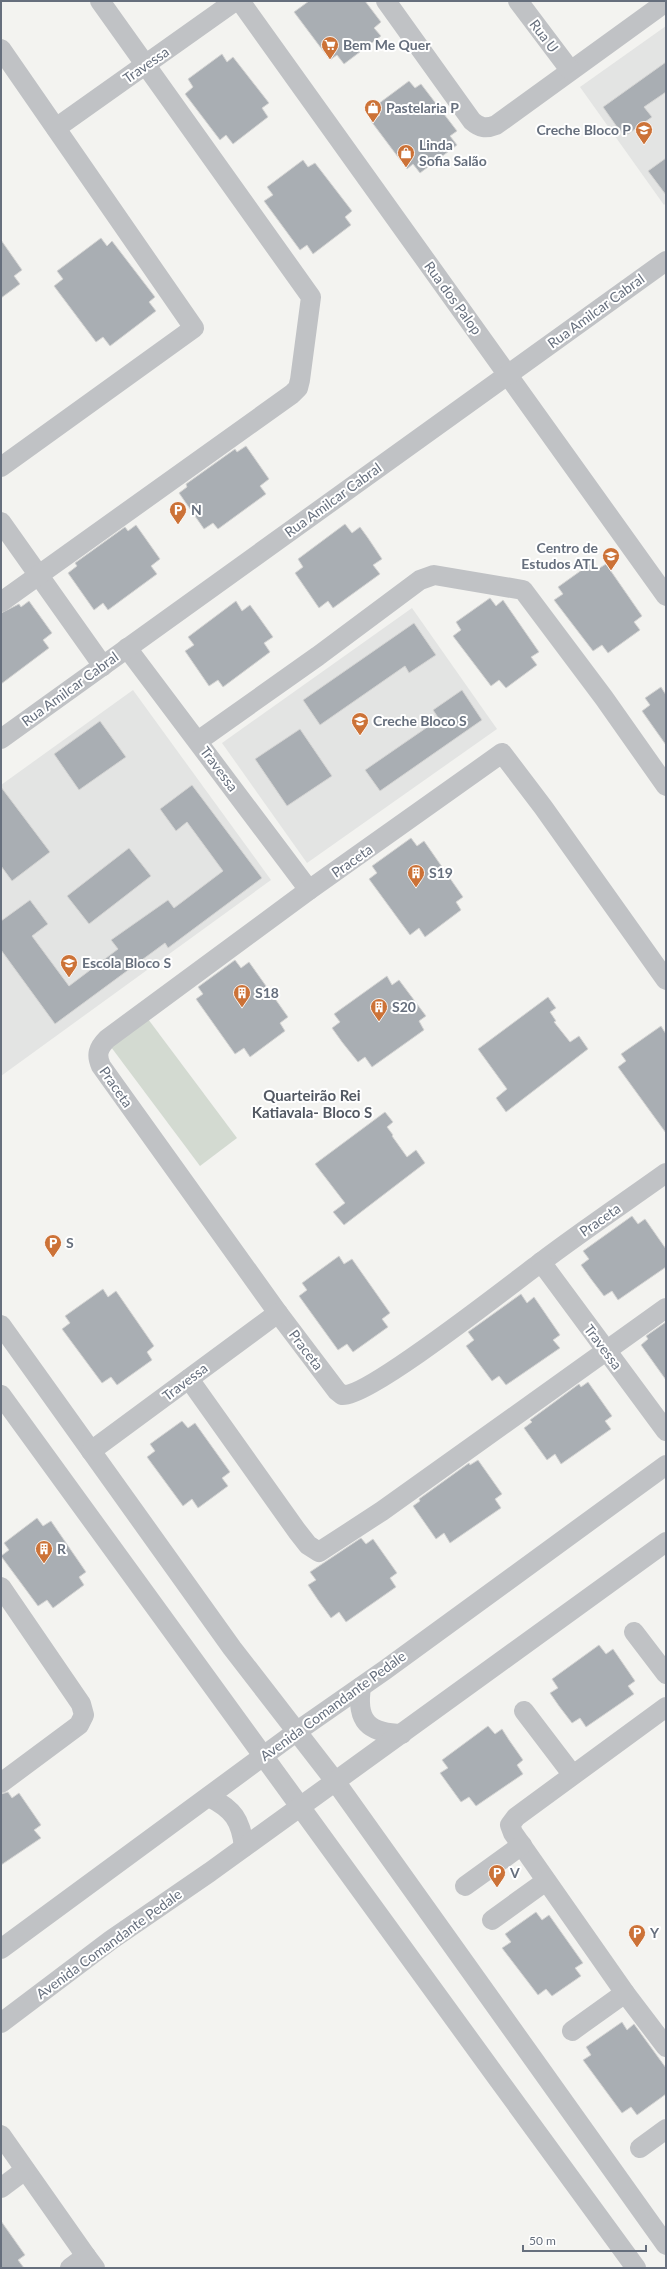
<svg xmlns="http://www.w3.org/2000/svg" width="667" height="2269" font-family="Lato,sans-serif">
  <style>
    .built { fill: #e3e4e3 }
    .grass { fill: #d3dad1 }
    .building { fill: #a9aeb3; stroke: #d4d4d3 }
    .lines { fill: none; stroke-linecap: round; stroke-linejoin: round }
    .minor { stroke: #c0c2c5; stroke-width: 20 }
    .labels { text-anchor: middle; stroke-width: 4; stroke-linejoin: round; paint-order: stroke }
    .street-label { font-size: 14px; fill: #666f7d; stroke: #fff }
    .poi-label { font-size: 14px; font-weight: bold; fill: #666f7d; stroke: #fff; text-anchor: start }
    .neighbourhood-label { font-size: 15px; font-weight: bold; fill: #535963; stroke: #fff }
  </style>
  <rect width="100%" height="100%" fill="#f3f3f0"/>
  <g class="built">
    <polygon points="666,26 666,203 664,205 580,87"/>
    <polygon points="412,608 497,729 307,863 222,743"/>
    <polygon points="133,690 271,880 1,1076 1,785"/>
  </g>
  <polygon class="grass" points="148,1019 237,1138 200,1166 111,1047"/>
  <g class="building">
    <polygon points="309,1 365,1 381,22 374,28 381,36 344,64 337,55 330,60 294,12"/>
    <polygon points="222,54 227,62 233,57 269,103 262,108 268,117 233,144 226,135 220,140 185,94 193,87 188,79"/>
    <polygon points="666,62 666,92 644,107 652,117 624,137 603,107"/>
    <polygon points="409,81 415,88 421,84 457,131 450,136 457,145 420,173 413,164 407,169 371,121 380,115 374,107"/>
    <polygon points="666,158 666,195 648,171"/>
    <polygon points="303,160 308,167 315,163 352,211 345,217 351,225 313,254 307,245 300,250 264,201 273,195 267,187"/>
    <polygon points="101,238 107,246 112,241 155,297 149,302 156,311 110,346 103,337 96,342 54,286 63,279 57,271"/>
    <polygon points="1,240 22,270 14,276 20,284 1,298"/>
    <polygon points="246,446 269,479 260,486 266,494 218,529 213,523 204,529 179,493 187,487 186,484 235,449 237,452"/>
    <polygon points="345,524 352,533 360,527 368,538 382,559 373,565 380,574 333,608 328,601 319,608 295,573 303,567 298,559"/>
    <polygon points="136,525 160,559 151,566 157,574 108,610 103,603 94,610 68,573 77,566 75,563 125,527 128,531"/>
    <polygon points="593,562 598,569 606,564 642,616 634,622 640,630 608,653 602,645 593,651 554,600 563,594 558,587"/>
    <polygon points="490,598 496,606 503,600 539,652 531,657 537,665 506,688 499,680 491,686 453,636 461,630 456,622"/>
    <polygon points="29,601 52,633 43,640 49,648 1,684 1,613 19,604 21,607"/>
    <polygon points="236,601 242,611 250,605 258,616 273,637 264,643 270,652 223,687 218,680 209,686 185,651 194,645 188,637"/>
    <polygon points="414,623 436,655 409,673 405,666 320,725 303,700"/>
    <polygon points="661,687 666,695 666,745 642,711 650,705 645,698"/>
    <polygon points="462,690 482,720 380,791 365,770 439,719 433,710"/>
    <polygon points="100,721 126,757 79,790 54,754"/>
    <polygon points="300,729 332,776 287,806 255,759"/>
    <polygon points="192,785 262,878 168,948 165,943 55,1024 1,950 1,921 30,900 48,924 32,936 69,986 118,949 111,940 168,900 174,908 223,871 187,822 176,831 160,809"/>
    <polygon points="1,787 50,852 12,881 1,866"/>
    <polygon points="411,838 417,846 424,841 463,897 456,902 461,910 425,937 419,928 410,935 369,879 377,873 372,866"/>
    <polygon points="129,848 151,876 89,924 67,896"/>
    <polygon points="235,960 241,968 249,962 288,1017 280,1023 285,1031 250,1057 244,1048 235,1054 196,999 203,994 198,987"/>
    <polygon points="387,976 392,985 399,980 426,1016 419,1021 424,1030 372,1067 365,1057 358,1062 342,1042 332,1028 340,1022 334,1014"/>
    <polygon points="548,997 556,1008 550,1012 556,1021 554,1022 570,1042 579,1036 588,1049 506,1112 496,1098 507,1089 478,1049"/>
    <polygon points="661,1026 666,1034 666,1133 618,1067 626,1061 621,1054"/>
    <polygon points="385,1112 393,1122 387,1127 393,1135 392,1136 407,1157 416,1150 425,1163 344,1225 333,1212 345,1203 315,1164"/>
    <polygon points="632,1216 638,1224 645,1219 666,1249 666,1267 618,1300 612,1291 604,1296 591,1279 581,1265 589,1259 583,1251"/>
    <polygon points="339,1256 344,1264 352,1259 390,1313 382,1319 388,1327 353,1352 347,1344 338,1350 299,1296 307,1290 302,1283"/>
    <polygon points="103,1289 108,1297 116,1291 154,1346 147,1352 152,1360 117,1385 111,1377 102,1383 62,1329 70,1323 65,1316"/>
    <polygon points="521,1294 527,1303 534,1297 560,1335 553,1340 560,1348 506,1385 499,1376 492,1381 466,1346 474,1340 468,1332"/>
    <polygon points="666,1322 666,1380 641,1345 648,1339 646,1336"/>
    <polygon points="588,1382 612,1416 605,1421 611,1429 561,1464 555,1454 547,1460 524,1428 532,1422 530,1420 579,1384 581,1387"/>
    <polygon points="182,1421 188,1428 195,1423 230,1472 222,1478 228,1486 198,1508 192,1499 183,1506 147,1457 155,1451 150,1444"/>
    <polygon points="478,1460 502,1494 495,1499 501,1508 450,1543 444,1533 436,1539 413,1506 420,1501 419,1499 469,1463 470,1465"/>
    <polygon points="37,1518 43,1526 51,1521 86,1572 79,1577 84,1585 53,1608 47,1600 38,1606 1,1556 9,1550 4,1543"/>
    <polygon points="361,1538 366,1544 373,1539 397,1573 390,1578 396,1587 346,1622 339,1612 331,1618 318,1600 308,1585 316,1580 310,1572"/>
    <polygon points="599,1645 606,1654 613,1649 635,1681 628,1686 634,1694 586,1727 580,1718 572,1723 559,1706 550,1693 558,1688 552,1679"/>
    <polygon points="488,1726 495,1734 502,1729 509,1740 523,1760 517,1765 523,1774 476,1806 469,1797 461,1802 440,1773 448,1768 442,1760"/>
    <polygon points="8,1792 12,1798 19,1793 41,1825 34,1830 41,1838 1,1865 1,1794"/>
    <polygon points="536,1912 542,1920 549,1915 583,1963 575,1968 581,1976 552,1996 546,1989 538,1995 502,1948 511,1942 505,1934"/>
    <polygon points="622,2022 627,2030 634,2024 666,2068 666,2094 637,2115 631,2107 622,2113 583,2060 591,2055 586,2047"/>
    <polygon points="1,2221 25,2255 18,2260 24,2268 1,2268"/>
  </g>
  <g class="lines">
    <g class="minor">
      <polyline points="240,1 666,596"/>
      <path d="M386 1 472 121C480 128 486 129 496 125L666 2"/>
      <polyline points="518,1 570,70"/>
      <polyline points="1,49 194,328 1,467"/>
      <polyline points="56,128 235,1"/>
      <polyline points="1,522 103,666"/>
      <polyline points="1,602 292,394 298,388 300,380 311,297 100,1"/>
      <polyline points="127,648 309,890"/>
      <polyline points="1,739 666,261"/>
      <polyline points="198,741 318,656 420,580 434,575 523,590 604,698 666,786"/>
      <path d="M666 980 543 807 502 753 309 890 107 1039C98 1048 96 1055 101 1066L278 1313 337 1391 342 1395C368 1398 510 1285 540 1263 581 1232 624 1203 666 1173"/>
      <polyline points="541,1262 666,1431"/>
      <polyline points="1,1325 232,1648 335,1781 666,2245"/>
      <polyline points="189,1379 297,1531 308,1545 319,1552 382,1511 666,1308"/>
      <path d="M1 1395C210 1687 424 1977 636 2268"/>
      <polyline points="91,1451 278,1313"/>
      <polyline points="1,1587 81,1704 84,1715 79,1725 1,1783"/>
      <polyline points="634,1632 666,1674"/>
      <path d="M361 1687C356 1721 368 1733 402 1734"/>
      <polyline points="666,1707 516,1817 510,1825 513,1833 625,1993 666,2047"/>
      <polyline points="524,1711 572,1774"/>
      <path d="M209 1797C233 1809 241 1820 244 1847"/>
      <polyline points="465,1886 522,1845"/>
      <polyline points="492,1920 546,1881"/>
      <polyline points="1,1949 296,1732 385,1670 666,1465"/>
      <polyline points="1,2023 111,1940 210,1872 666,1542"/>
      <polyline points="572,2031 625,1993"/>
      <polyline points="1,2135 86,2256"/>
      <polyline points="640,2148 666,2129"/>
      <polyline points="1,2188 25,2170"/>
      <polyline points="70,2268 86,2256 95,2268"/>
    </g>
  </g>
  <defs>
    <symbol id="supermarket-pin" viewBox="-11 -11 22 30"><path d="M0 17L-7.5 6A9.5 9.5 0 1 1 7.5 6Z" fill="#cc7237" stroke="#fff"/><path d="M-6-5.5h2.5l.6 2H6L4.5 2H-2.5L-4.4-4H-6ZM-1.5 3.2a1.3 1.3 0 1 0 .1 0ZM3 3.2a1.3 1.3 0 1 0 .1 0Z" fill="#fff"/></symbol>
    <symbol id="shop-pin" viewBox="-11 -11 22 30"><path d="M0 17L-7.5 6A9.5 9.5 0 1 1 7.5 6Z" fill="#cc7237" stroke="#fff"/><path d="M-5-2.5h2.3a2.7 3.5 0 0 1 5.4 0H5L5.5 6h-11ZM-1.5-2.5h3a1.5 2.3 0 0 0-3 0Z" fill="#fff"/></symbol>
    <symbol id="school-pin" viewBox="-11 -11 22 30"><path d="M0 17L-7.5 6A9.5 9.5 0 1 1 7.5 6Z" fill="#cc7237" stroke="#fff"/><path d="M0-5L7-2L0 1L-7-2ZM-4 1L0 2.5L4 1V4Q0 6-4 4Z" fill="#fff"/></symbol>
    <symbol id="parking-pin" viewBox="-11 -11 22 30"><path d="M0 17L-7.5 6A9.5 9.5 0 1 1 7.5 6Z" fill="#cc7237" stroke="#fff"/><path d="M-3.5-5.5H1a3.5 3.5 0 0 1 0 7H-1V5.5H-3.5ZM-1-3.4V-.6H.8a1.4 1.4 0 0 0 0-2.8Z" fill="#fff"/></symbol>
    <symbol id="building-pin" viewBox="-11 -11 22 30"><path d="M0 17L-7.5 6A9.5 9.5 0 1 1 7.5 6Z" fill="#cc7237" stroke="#fff"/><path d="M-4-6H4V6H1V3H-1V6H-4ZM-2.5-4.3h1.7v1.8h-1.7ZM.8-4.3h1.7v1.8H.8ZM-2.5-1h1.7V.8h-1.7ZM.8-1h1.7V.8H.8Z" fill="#fff"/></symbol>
  </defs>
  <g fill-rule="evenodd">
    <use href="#supermarket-pin" x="320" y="35" width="20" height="27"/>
    <use href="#shop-pin" x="363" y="98" width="20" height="27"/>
    <use href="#school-pin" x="634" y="120" width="20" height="27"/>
    <use href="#shop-pin" x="396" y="143" width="20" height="27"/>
    <use href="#parking-pin" x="168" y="500" width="20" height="27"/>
    <use href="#school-pin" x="601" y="546" width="20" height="27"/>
    <use href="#school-pin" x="350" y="711" width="20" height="27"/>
    <use href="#building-pin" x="406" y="863" width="20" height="27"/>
    <use href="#school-pin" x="59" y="953" width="20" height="27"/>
    <use href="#building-pin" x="232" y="983" width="20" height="27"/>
    <use href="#building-pin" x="369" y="997" width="20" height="27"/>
    <use href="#parking-pin" x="43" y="1233" width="20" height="27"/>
    <use href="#building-pin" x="34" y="1539" width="20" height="27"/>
    <use href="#parking-pin" x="487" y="1863" width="20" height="27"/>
    <use href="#parking-pin" x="627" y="1923" width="20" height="27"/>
  </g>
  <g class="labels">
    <g class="street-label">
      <text transform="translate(544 36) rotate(53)" y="5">Rua U</text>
      <text transform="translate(146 65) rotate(-35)" y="5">Travessa</text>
      <text transform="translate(453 298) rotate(54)" y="5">Rua dos Palop</text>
      <text transform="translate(596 311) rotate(-36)" y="5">Rua Amilcar Cabral</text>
      <text transform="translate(333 500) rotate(-36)" y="5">Rua Amilcar Cabral</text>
      <text transform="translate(70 689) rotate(-36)" y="5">Rua Amilcar Cabral</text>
      <text transform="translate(219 769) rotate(53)" y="5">Travessa</text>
      <text transform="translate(352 861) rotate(-35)" y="5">Praceta</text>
      <text transform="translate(116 1087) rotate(55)" y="5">Praceta</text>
      <text transform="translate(600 1220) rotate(-35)" y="5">Praceta</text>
      <text transform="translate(603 1347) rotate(53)" y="5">Travessa</text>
      <text transform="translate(306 1350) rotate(53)" y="5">Praceta</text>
      <text transform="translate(185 1382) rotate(-37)" y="5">Travessa</text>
      <text transform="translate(333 1706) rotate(-36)" y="5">Avenida Comandante Pedale</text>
      <text transform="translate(109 1944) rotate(-36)" y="5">Avenida Comandante Pedale</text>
    </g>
    <g class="poi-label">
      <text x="343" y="50">Bem Me Quer</text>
      <text x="386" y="113">Pastelaria P</text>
      <text x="631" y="135" text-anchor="end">Creche Bloco P</text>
      <text x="419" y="150">Linda<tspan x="419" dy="16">Sofia Salão</tspan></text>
      <text x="191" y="515">N</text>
      <text x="598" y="553" text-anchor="end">Centro de<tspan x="598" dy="16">Estudos ATL</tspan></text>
      <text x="373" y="726">Creche Bloco S</text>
      <text x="429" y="878">S19</text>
      <text x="82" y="968">Escola Bloco S</text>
      <text x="255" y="998">S18</text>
      <text x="392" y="1012">S20</text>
      <text x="66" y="1248">S</text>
      <text x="57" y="1554">R</text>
      <text x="510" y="1878">V</text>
      <text x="650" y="1938">Y</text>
    </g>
    <g class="neighbourhood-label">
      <text x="312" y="1101">Quarteirão Rei<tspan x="312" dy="17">Katiavala- Bloco S</tspan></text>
    </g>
  </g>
  <rect width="667" height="2269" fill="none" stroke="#666f7d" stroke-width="4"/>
  <path d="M523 2245v6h123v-6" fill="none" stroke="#666f7d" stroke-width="2"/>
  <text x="529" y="2245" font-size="12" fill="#666f7d" stroke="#ffffff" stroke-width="3" paint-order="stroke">50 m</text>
</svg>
